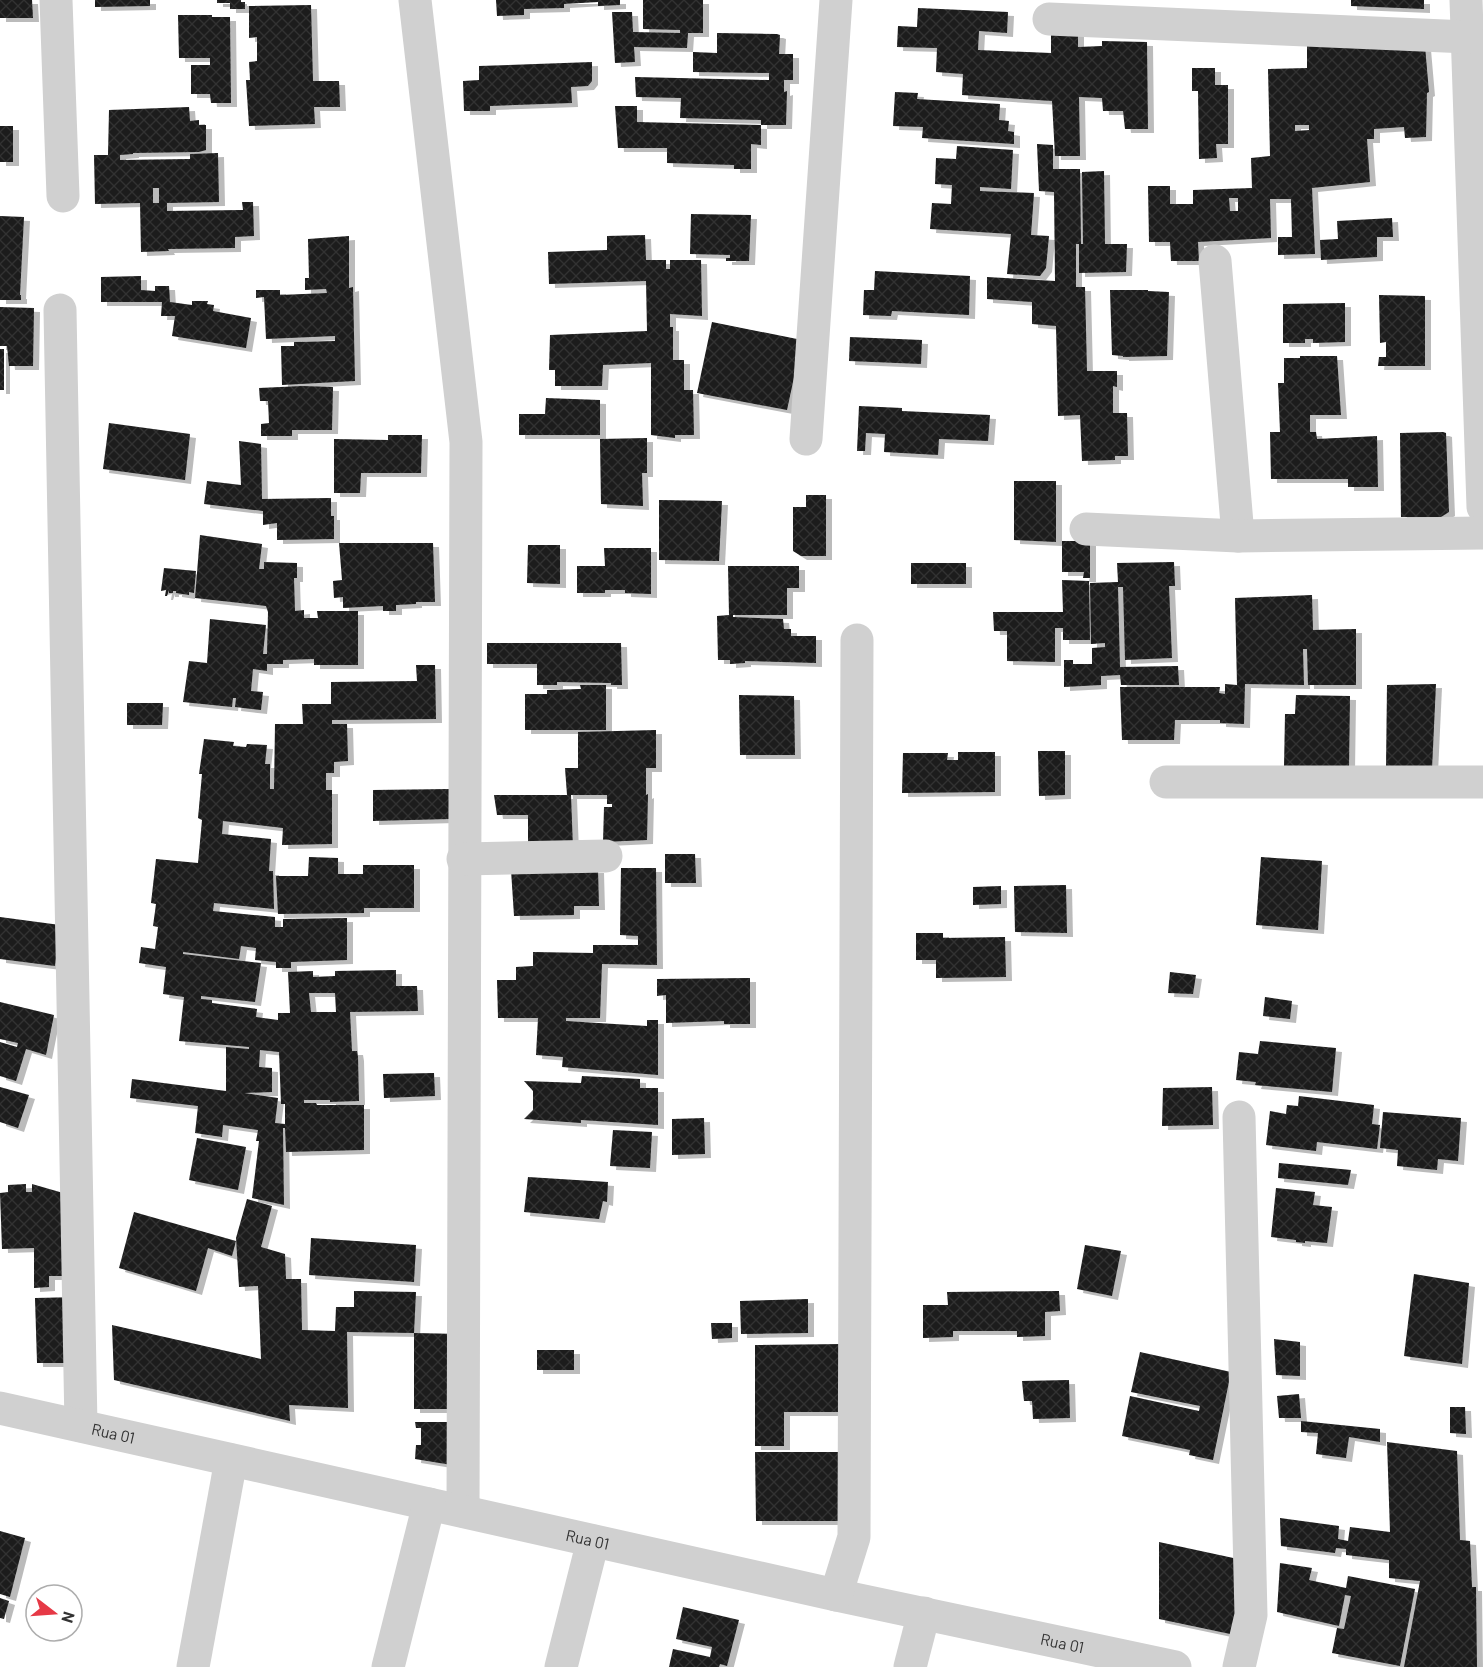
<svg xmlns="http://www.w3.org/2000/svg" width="1483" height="1667" font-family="Barlow,sans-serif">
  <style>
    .building { fill: url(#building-cross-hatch); fill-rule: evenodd; filter: url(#shadow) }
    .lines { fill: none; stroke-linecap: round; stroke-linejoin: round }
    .minor { stroke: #d0d0d0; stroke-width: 33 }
    .labels { text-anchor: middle; stroke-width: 6; stroke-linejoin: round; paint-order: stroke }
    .street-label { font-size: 16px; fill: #333; stroke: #fff }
  </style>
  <defs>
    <pattern id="building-cross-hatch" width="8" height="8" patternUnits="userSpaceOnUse" patternTransform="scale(1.5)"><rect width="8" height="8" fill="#1a1a1a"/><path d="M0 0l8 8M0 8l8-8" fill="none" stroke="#333"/></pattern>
    <filter id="shadow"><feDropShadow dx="6" dy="4" stdDeviation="0" flood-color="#0004"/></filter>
  </defs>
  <rect width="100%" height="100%" fill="#fff"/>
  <g class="building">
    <polygon points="0,0 32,0 33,18 0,18"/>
    <polygon points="95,0 150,0 150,6 95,7"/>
    <polygon points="217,0 241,0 241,2 245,2 245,9 230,9 230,3 217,3"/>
    <polygon points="496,0 620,0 620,5 598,6 598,2 564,4 564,8 524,9 524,15 497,16"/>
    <polygon points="643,0 703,0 703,33 688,33 687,48 634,47 635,62 615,63 612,12 632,12 633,32 680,33 680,30 643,29"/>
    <polygon points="1351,0 1424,0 1424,9 1351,6"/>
    <polygon points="311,5 313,81 339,81 340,107 314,107 315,124 249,126 246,80 250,80 249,62 257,61 257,37 249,38 249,6"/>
    <polygon points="918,8 1008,12 1007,33 979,31 978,50 1051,53 1051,31 1078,31 1078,47 1102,46 1102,41 1147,42 1148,129 1125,129 1123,111 1103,111 1102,98 1079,97 1080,156 1055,156 1052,101 962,95 963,74 936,72 937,48 897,47 898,26 917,27"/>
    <polygon points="178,15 212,15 212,17 230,17 231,103 211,103 210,94 191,94 191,65 210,65 210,58 179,58"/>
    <polygon points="717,33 777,34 780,35 779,54 793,54 793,80 784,80 784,92 787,91 786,125 761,125 761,145 751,144 751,169 734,169 734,165 667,163 667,148 618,148 615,106 637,106 637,122 761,125 761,120 680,118 681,98 636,97 635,77 769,80 769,73 693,72 693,52 717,53"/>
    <path d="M1307 40 1425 46 1429 92 1427 93 1426 137 1405 138 1404 127 1374 129V139H1367L1370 182 1312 188 1315 254 1278 255V237H1292L1291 199H1270L1271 238 1198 242 1199 261H1171L1170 242H1149L1148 186H1170V204H1193V190L1252 188 1251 158 1270 156 1268 69 1307 68ZM1295 125H1309V130L1295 131ZM1229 198H1238V211H1230Z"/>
    <polygon points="592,62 592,81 588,86 571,87 572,103 490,106 490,111 464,111 463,81 479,80 479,66"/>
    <polygon points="1192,68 1215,68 1215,85 1228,85 1228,144 1216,144 1217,158 1199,159 1198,91 1192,91"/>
    <polygon points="895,92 918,93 917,99 1000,104 999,120 1009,121 1008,131 1014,132 1014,144 922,138 923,127 893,126"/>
    <path d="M189 107 190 121 199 120V125H206V150L199 152 133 153V154L120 155V160L190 159V154L218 153 219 202 167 203V211L243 210 242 202H253L254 236 235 237V248L168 249 169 251 141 252 140 203 95 204 94 155H108L109 110ZM153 188H159V203H153Z"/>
    <rect x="0" y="126" width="13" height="36"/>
    <polygon points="1037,144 1053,145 1053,169 1080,169 1081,244 1083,244 1082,172 1104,171 1105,244 1127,244 1126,272 1079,273 1079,244 1076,244 1076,287 1085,287 1087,371 1117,371 1117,387 1113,386 1113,413 1127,413 1128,456 1115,456 1115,460 1082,461 1080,415 1058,416 1056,326 1032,324 1032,302 987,299 987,277 1055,281 1054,192 1039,191"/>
    <polygon points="957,146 1013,150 1011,189 980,187 980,191 1034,193 1031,235 1049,236 1046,268 1040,276 1007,274 1011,234 930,229 932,203 951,204 952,185 935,184 936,158 956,159"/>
    <polygon points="691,214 751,215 749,261 726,261 726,258 730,258 730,255 690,254"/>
    <polygon points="0,216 24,217 20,295 21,295 21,300 0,300"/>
    <polygon points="1392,218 1393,237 1377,237 1377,257 1321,260 1320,240 1338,239 1337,221"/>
    <polygon points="645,235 646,260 666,260 666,269 670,269 670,260 701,260 702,316 670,314 670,327 673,327 673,360 684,360 684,390 693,390 694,435 675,435 675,438 651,435 651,363 603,365 602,386 555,386 555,370 549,370 550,335 647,331 646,281 549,284 548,252 607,250 607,236"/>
    <polygon points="349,236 349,288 353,287 355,381 282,385 281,346 294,346 294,342 335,341 335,336 266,339 264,297 256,298 256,290 280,290 280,295 327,293 326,289 305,290 305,278 309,278 308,239"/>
    <polygon points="875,271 970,276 969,315 892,311 891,316 863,315 864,290 874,290"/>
    <polygon points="141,276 141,290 155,291 155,286 169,286 170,302 192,305 192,301 208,301 207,304 214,305 213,311 251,318 246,348 172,336 175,316 161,316 162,302 101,302 101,277"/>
    <polygon points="1110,290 1148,290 1148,291 1169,292 1167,356 1123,357 1123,356 1112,355"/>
    <polygon points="1379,295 1425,296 1425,366 1378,366 1379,357 1386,357 1386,342 1380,343"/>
    <polygon points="1345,303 1345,342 1313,343 1313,339 1305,339 1305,343 1283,343 1283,304"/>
    <polygon points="0,307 34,308 33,366 9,366 7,346 0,346"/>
    <polygon points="712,322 802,340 787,410 697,393"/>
    <polygon points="850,337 922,340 921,364 849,361"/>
    <rect x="0" y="349" width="4" height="41"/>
    <polygon points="1300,356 1337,356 1341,415 1310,415 1310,432 1316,432 1317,439 1377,436 1378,487 1348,487 1348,479 1271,479 1270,432 1280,432 1278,383 1284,383 1284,358 1300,358"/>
    <polygon points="302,386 333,387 332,430 292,430 292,436 261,436 261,424 269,423 268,401 260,401 259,388"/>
    <polygon points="546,398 600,400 600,435 519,435 519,414 545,414"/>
    <polygon points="859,406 902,408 902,411 990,415 988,441 939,439 938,455 884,452 885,434 866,433 865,451 857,451"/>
    <polygon points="109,423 190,434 185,480 103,469"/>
    <polygon points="1443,432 1446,433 1449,512 1441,517 1401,517 1400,433"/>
    <polygon points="388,435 422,435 421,473 361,473 360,493 334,493 334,439 388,440"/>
    <polygon points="647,438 647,473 642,473 643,506 601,504 600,439"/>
    <polygon points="239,441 261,444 262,499 331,498 331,516 334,516 334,539 277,540 277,523 263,525 263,511 204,504 207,481 241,485"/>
    <polygon points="1014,481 1056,481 1056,542 1014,540"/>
    <polygon points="806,495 826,495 826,556 801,556 793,551 793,507 806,507"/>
    <polygon points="659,500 722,501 719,561 659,560"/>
    <polygon points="200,535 262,544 259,569 264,569 264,562 297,563 297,578 294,578 295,611 304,610 304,618 318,618 317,611 358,611 358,665 314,665 314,659 283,660 283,664 267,664 267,671 253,669 251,691 263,692 261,710 235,707 236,698 233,698 232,707 183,702 189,661 207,663 210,619 266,625 263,654 267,654 268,612 266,606 195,598"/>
    <polygon points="1062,541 1090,541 1090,578 1083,578 1084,572 1062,572"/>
    <polygon points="339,543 433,543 435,602 416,602 416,604 396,605 396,611 383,611 383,606 343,608 343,597 334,598 333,581 342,580"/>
    <polygon points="528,545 560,545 560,584 527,583"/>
    <polygon points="604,548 651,548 651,594 625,593 625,590 605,590 605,593 577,593 577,566 605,566"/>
    <polygon points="1174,562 1175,586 1169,586 1172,658 1125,660 1123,587 1118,587 1120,667 1178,666 1179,685 1121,685 1120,675 1101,676 1101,685 1064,687 1064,660 1073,660 1073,664 1092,664 1092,648 1105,647 1105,643 1091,644 1090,583 1118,582 1117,563"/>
    <rect x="911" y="563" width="55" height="21"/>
    <polygon points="728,566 799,566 799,588 787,588 787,615 733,615 733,617 783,619 784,629 791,629 791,636 816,636 816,663 745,661 745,663 730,664 730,660 718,660 717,616 729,615"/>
    <polygon points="164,568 196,571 194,593 189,592 189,595 176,593 176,591 173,591 173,593 169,593 169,590 167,596 165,596 166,590 161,591"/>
    <polygon points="1062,580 1089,581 1090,640 1063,640 1063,628 1055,628 1055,662 1007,661 1007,631 994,631 993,612 1063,612"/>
    <polygon points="1312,595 1313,630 1356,629 1356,685 1308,685 1307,649 1303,649 1304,685 1245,684 1244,724 1220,723 1220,720 1175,720 1174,740 1122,740 1120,687 1220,687 1219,693 1225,694 1225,684 1237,685 1235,598"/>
    <polygon points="487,643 621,643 622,685 611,685 611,683 557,682 557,685 537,685 537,664 487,664"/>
    <path d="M416 665H435L436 719 332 720V724H347L348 761 334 762V773H326V790H332V844L282 845 283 828 223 821 222 834 271 839 269 871H273L274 909 214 903 213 911 275 917V927H283V919L347 918V960L291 962V968H276V962L255 960 256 948 241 946 239 959 183 952V954L261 963 255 1002 201 996V999L212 1000V1003L257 1009 256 1017 278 1020V1013H290L288 972 313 971V977L335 976V971L396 970V986H417L418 1011 350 1012 352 1051H357L358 1057 359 1101 330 1102V1100H304V1103H316L317 1105H364V1150L286 1152 285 1128H283L284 1205 252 1198 259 1141H256L258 1130 223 1125 222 1137 195 1133 198 1106 130 1098 132 1079 226 1091V1047L249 1049V1047L179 1041 184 997 163 994 166 967 139 963 141 947 155 949 158 927 153 926 156 904 151 903 156 859 198 863 202 820 198 818 202 774H199L204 739 234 742 233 746 246 747 247 744 267 745 265 764H270V789H274L275 724H303L302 704H331V682L417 681ZM309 993H335L336 1012H311ZM260 1050 279 1052 281 1104H285V1124L275 1123 278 1098 244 1093 272 1092V1068L259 1067Z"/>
    <polygon points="1436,684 1432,769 1386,768 1387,685"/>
    <polygon points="580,685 606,685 606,730 525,730 525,694 547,694 547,690 581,689"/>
    <polygon points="739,695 794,696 795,755 740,755"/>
    <polygon points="1296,695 1350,696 1349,768 1284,768 1285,714 1295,714"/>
    <polygon points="127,703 163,703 162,725 127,725"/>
    <polygon points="656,730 656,768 646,768 646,795 648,794 647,840 603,842 604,807 612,807 612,804 607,804 607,795 571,795 573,848 528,848 528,815 497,815 494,795 567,795 565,768 578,768 578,732"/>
    <polygon points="1038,751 1065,751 1065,795 1039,796"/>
    <polygon points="958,752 995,752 995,792 902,793 903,753 948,753 947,760 958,760"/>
    <polygon points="449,789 450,819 373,821 373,790"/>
    <polygon points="665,854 695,854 696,883 665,883"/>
    <polygon points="309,857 338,858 338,874 363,874 363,865 414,865 414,908 364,908 364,913 278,914 276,876 308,876"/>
    <polygon points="1261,857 1322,861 1318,930 1256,925"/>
    <polygon points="621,868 656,868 657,965 602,964 600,1018 566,1018 566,1021 647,1026 647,1020 658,1020 658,1075 562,1067 563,1057 536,1055 538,1018 498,1018 497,980 516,980 516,967 533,966 533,952 593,953 593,945 638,945 638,936 620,935"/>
    <polygon points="598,869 599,906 574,906 574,915 514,916 511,870"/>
    <polygon points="1066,885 1067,933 1015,932 1014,886"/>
    <polygon points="1001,886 1001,904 973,905 973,887"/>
    <polygon points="0,917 60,925 55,966 0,959"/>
    <polygon points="916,933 943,933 943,938 1005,937 1006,977 936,978 936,960 916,960"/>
    <polygon points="1170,972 1196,975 1193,994 1168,993"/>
    <polygon points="750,978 750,1024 724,1024 724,1021 666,1023 666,995 657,996 657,979"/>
    <polygon points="1265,997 1292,1001 1290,1019 1263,1016"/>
    <polygon points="0,1002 54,1015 46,1055 26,1049 16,1081 0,1076 0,1042 17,1047 18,1043 0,1039"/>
    <polygon points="1260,1041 1336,1048 1332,1092 1255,1085 1256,1082 1236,1080 1239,1052 1258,1054"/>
    <polygon points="434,1073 435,1096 384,1098 383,1074"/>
    <polygon points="582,1076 640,1079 640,1088 658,1088 658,1125 581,1120 581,1123 524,1119 533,1110 533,1091 524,1081 581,1083"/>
    <polygon points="0,1087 29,1095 18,1128 0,1122"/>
    <polygon points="1212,1087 1213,1125 1162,1126 1163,1088"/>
    <polygon points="1299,1096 1374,1105 1372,1124 1380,1125 1377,1149 1317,1142 1316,1151 1266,1145 1270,1111 1286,1114 1287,1105 1298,1106"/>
    <polygon points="1383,1112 1461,1118 1458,1161 1438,1159 1437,1170 1397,1166 1398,1150 1380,1148"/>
    <polygon points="704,1118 705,1154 672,1155 672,1119"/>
    <polygon points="613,1130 652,1132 650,1168 610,1166"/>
    <polygon points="197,1138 246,1147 238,1190 189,1180"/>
    <polygon points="1279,1163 1351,1170 1348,1185 1278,1178"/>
    <polygon points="528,1177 608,1182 607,1202 603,1201 599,1219 524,1212"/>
    <polygon points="26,1184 26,1192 32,1192 32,1184 77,1197 78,1276 49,1276 49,1287 34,1288 34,1248 2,1249 0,1193 8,1192 8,1185"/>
    <polygon points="1276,1188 1315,1192 1313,1205 1332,1207 1327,1243 1305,1241 1305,1243 1296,1242 1296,1240 1271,1237"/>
    <polygon points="247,1199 272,1206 261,1247 285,1254 286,1279 301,1279 302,1330 335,1331 336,1307 354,1307 354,1291 416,1292 414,1333 347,1332 348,1408 289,1405 290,1421 114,1380 112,1325 261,1359 258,1286 239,1287 236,1238"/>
    <polygon points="134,1212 236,1241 232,1256 208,1248 196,1291 119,1268"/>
    <polygon points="311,1238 416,1245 414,1282 309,1275"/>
    <polygon points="1085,1245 1121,1251 1112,1296 1077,1289"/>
    <polygon points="1414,1274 1469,1283 1462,1364 1404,1356"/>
    <polygon points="1059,1291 1060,1311 1045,1312 1045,1336 1017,1337 1017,1331 953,1331 953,1337 923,1338 923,1305 948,1305 947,1292"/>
    <polygon points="78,1297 80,1363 37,1363 35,1298"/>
    <polygon points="808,1299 808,1333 741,1334 740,1301"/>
    <polygon points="711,1323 732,1323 732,1338 712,1339"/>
    <polygon points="414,1333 461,1334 461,1409 414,1409"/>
    <polygon points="1274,1339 1300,1342 1300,1376 1276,1375"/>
    <polygon points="845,1344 846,1412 784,1412 784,1446 755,1446 755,1345"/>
    <rect x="537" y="1350" width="37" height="20"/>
    <polygon points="1140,1352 1231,1372 1213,1460 1189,1455 1190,1450 1122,1436 1130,1396 1199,1411 1200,1406 1131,1392"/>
    <polygon points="1069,1380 1070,1418 1033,1419 1032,1401 1024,1401 1022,1381"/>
    <polygon points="1299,1394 1301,1418 1279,1418 1277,1396"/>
    <polygon points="1450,1407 1465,1407 1466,1434 1450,1433"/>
    <polygon points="1301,1421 1380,1429 1380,1442 1349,1437 1346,1458 1316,1454 1318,1433 1301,1432"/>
    <polygon points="415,1422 459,1422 458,1466 415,1459 416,1445 421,1445 421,1428 416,1428"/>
    <polygon points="1387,1442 1457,1451 1460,1540 1470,1541 1472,1587 1476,1587 1477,1667 1404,1667 1420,1581 1389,1578 1389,1560 1346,1555 1346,1549 1336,1548 1335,1553 1281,1546 1280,1518 1339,1526 1338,1539 1348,1541 1350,1527 1390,1532"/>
    <polygon points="755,1452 845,1452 846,1521 756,1521"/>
    <polygon points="0,1531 25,1538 10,1597 0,1594"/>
    <polygon points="1159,1542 1238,1559 1235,1635 1159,1619"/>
    <polygon points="1280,1563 1312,1568 1309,1580 1346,1588 1348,1576 1415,1589 1400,1666 1332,1653 1337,1628 1344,1629 1351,1596 1345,1595 1339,1626 1277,1612"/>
    <polygon points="0,1598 9,1601 4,1619 0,1618"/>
    <polygon points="683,1607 739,1620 727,1666 720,1664 719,1667 669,1667 673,1649 710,1657 712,1647 676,1639"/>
  </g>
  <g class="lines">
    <g class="minor">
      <polyline points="56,0 63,196"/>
      <polyline points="415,0 466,442 463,1511"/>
      <polyline points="1466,0 1483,507"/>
      <polyline points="1049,19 1468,37"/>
      <polyline points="1215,261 1238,536"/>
      <polyline points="60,310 81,1426"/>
      <polyline points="806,439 836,0"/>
      <polyline points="1086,529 1238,536 1483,533"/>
      <polyline points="1166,782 1483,782"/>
      <polyline points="463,859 606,856"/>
      <path id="s1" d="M0 1408 836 1595 1175 1667"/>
      <polyline points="836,1595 854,1537 857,640"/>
      <polyline points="193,1667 231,1460"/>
      <polyline points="388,1667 429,1504"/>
      <polyline points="561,1667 593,1541"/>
      <polyline points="910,1667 924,1613"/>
      <polyline points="1239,1667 1251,1615 1239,1117"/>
    </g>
  </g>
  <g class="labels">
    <g class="street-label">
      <text dy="6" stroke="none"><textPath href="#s1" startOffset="116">Rua 01</textPath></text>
      <text dy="6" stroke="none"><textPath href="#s1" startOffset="602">Rua 01</textPath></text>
      <text dy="6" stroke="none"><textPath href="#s1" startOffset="1088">Rua 01</textPath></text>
    </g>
  </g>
  <g transform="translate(54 1613) rotate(107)"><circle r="28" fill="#ffffff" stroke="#adadad" stroke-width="1.5"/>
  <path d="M0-4.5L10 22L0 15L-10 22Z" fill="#e63946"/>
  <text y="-9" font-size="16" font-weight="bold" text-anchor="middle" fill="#333333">N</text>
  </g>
</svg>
